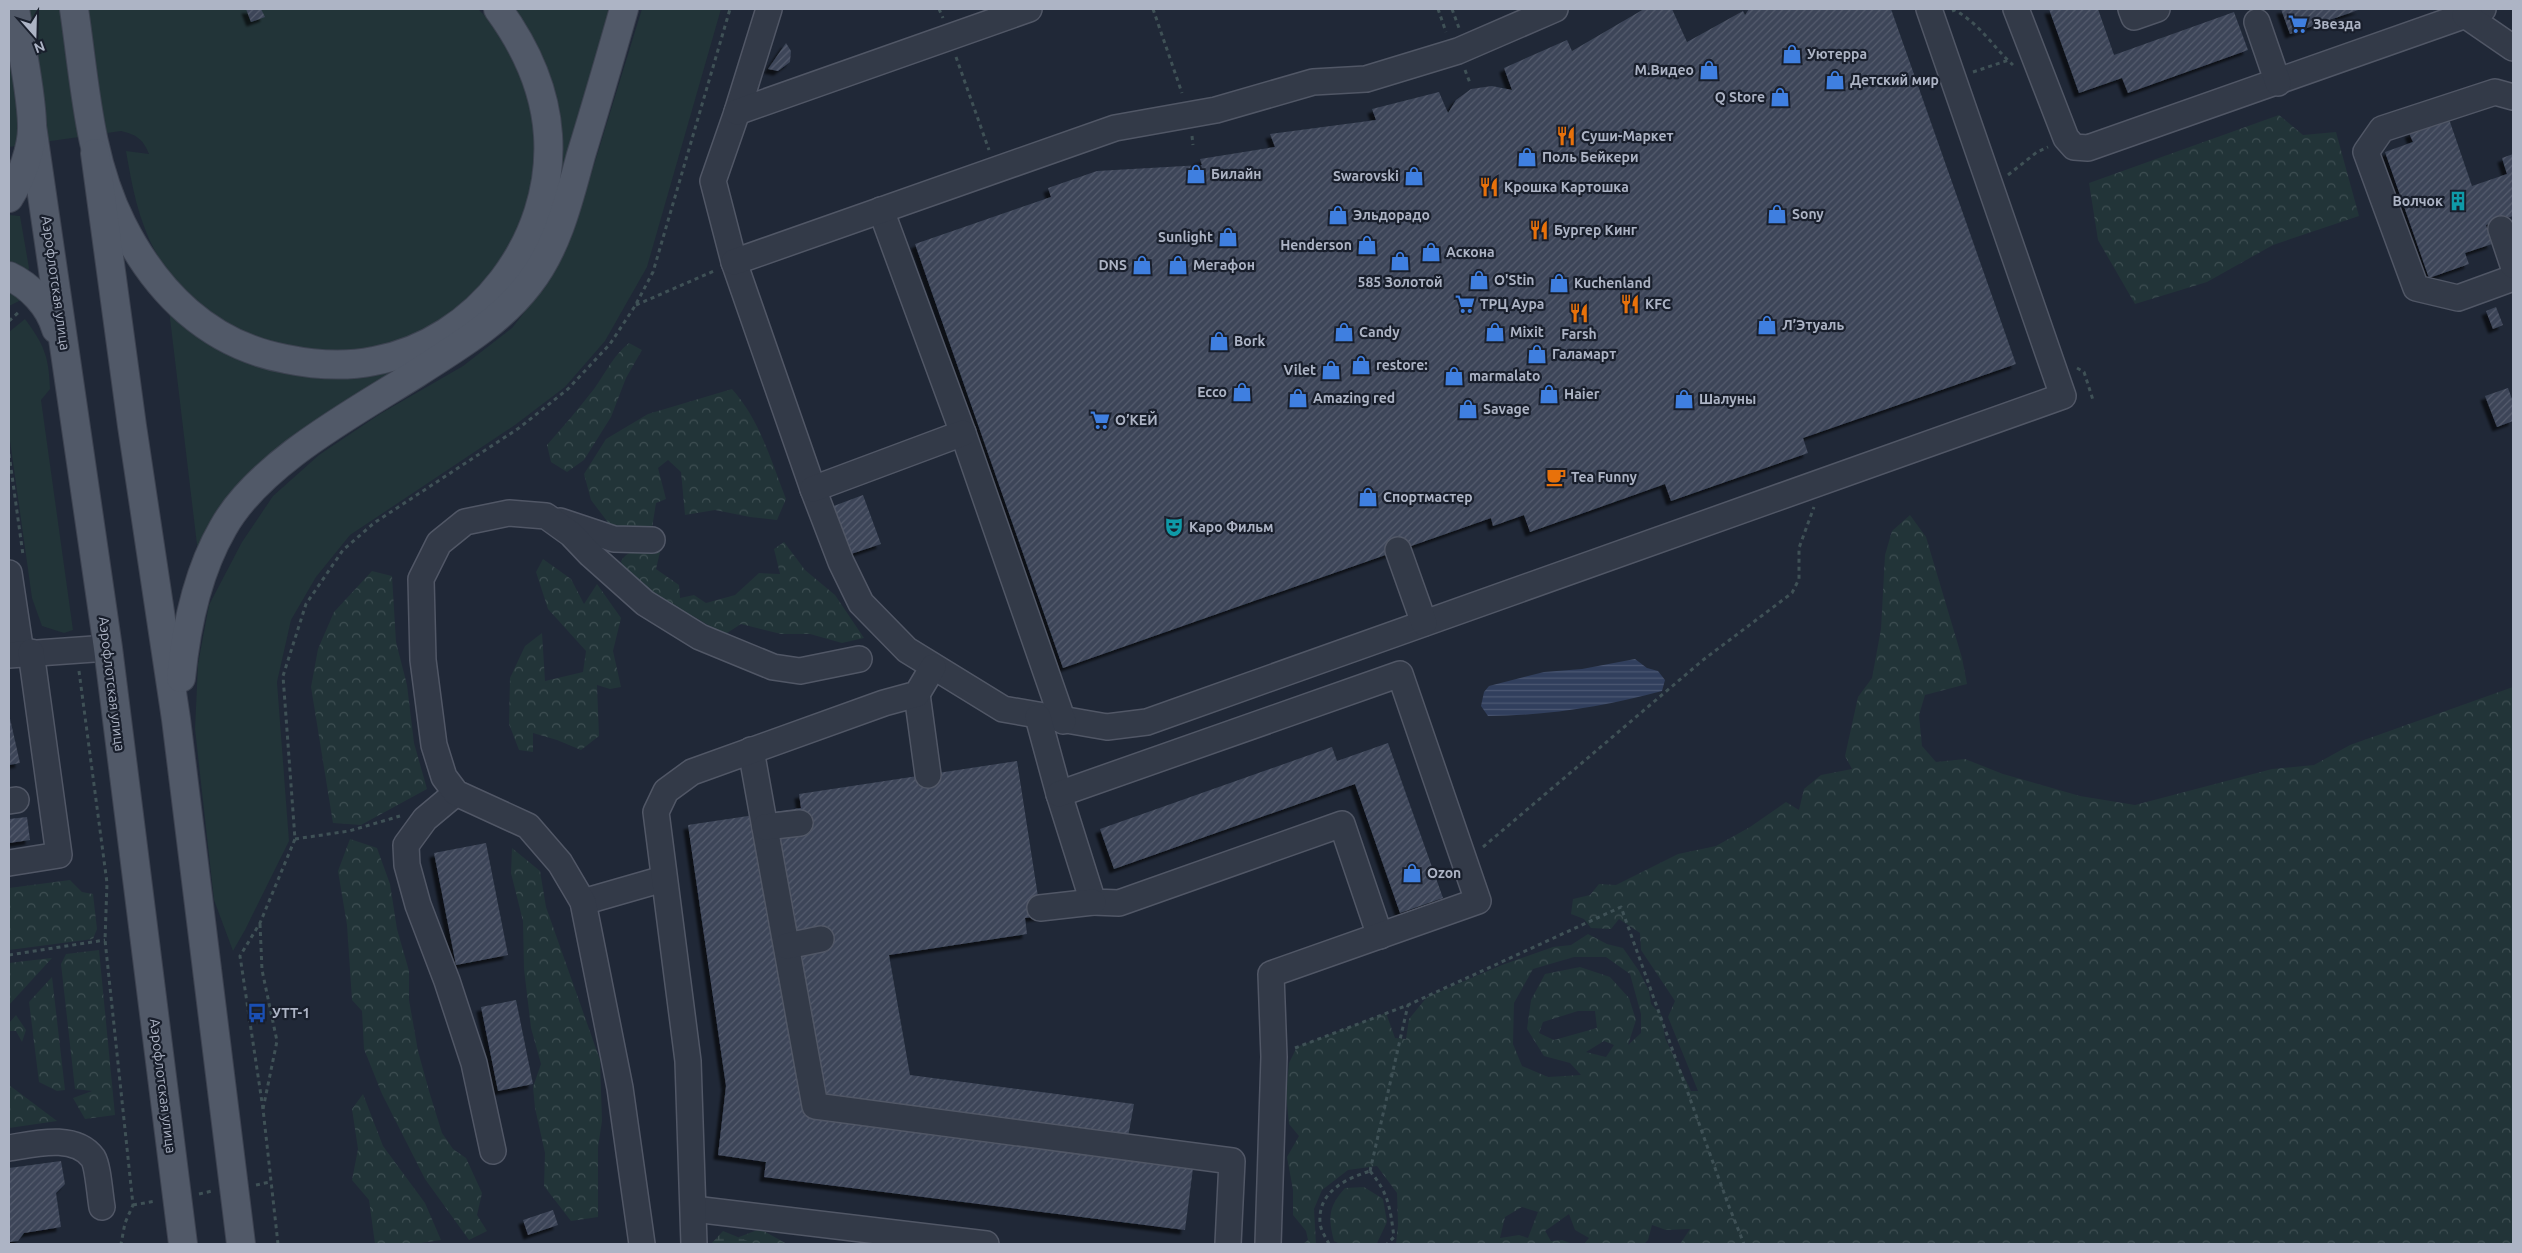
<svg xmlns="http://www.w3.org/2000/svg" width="2522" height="1253" font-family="Ubuntu,sans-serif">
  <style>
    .grass { fill: #223438 }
    .forest { fill: url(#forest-crowns); fill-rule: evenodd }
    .wetland { fill: url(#wetland-marsh) }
    .water { fill: url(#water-rules) }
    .building { fill: url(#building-hatch); filter: url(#shadow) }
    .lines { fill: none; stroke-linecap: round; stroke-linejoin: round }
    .minor-casing { stroke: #515766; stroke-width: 28 }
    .major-casing { stroke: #3d4351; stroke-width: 30 }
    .path { stroke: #3f5156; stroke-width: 3; stroke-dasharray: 4 4; stroke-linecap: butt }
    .minor { stroke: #333a48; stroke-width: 25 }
    .major { stroke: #515968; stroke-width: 28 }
    .labels { text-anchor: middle; stroke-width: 4.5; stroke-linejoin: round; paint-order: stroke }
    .poi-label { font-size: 14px; font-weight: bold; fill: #adb4c5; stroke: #191f2c; text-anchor: start }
    .street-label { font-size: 14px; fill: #adb4c5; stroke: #191f2c }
  </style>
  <defs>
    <pattern id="forest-crowns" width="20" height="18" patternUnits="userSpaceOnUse" patternTransform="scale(1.25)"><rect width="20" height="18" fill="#223438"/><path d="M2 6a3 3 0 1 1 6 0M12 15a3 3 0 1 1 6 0" fill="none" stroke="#3f4f53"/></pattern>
    <pattern id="wetland-marsh" width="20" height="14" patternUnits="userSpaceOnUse" patternTransform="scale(1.25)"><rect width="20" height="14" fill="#223438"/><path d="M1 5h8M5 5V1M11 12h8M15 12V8" fill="none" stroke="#3f4f53"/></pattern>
    <pattern id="water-rules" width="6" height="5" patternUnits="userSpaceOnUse" patternTransform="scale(1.25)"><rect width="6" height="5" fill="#313f5d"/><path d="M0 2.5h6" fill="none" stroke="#4c5873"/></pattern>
    <pattern id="building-hatch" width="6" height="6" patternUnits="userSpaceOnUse" patternTransform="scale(1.25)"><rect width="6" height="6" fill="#3c4558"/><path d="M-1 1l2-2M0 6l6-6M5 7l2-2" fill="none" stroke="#565d6e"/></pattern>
    <filter id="shadow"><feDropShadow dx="-4.5" dy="4.5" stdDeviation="1" flood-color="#0009"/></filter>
  </defs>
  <rect width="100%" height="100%" fill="#202837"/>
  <g class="grass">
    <path d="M9 9H478C516 45 540 100 537 152 536 169 534 190 529 207 524 221 516 234 509 246 505 254 502 264 497 271 492 278 485 283 480 289 427 342 347 366 274 345 264 343 255 337 245 332 208 316 174 287 155 251 138 219 132 186 126 151L149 154C143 139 137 135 121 131L9 147Z"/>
    <polygon points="509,9 614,9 550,224 558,168"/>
    <polygon points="642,9 721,9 647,267 605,341 565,387 515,425 350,535 316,577 291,620 277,682 289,841 245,930 233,951 214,900 195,729 198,664 209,605 242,542 273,496 319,455 380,414 463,366 512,328 548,282 573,233"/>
    <polygon points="9,215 20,216 29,268 21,300 9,306"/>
    <path d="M169 310C210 330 286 379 330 378 363 378 393 366 423 356L198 553Z"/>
    <path d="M25 319C44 345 49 356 50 389L41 400 73 630 64 633 42 626 32 598 9 434V332Z"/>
  </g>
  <g class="forest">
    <polygon points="2279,115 2303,135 2336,132 2359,216 2273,245 2207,282 2135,304 2098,240 2089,183"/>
    <path d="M629 343 642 350 626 378 611 417 584 460 567 472 551 462 547 445C563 427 579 408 594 389 606 372 613 356 629 343Z"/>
    <path d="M732 389C760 420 771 461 786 499L777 520 750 517 715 510 685 515 681 472 668 460 658 468 666 499 656 503 652 528 613 529 591 500 584 474 606 439 648 414Z"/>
    <path d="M1910 515 1926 537 1962 658 1967 684 1925 695 1919 715 1922 746 1936 762 1965 759 2003 774 2080 796 2135 805 2272 769 2314 765 2350 745 2513 687V1244H1680L1690 1229 1666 1230 1652 1225 1648 1240 1644 1244H1584L1589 1238 1575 1230 1569 1214 1545 1231 1551 1241 1562 1240 1573 1244H1396L1398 1225 1397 1193 1377 1166 1348 1170 1322 1190 1314 1209 1316 1244H1303L1308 1240 1306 1231 1293 1215V1190L1287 1157 1299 1136 1289 1124 1286 1094 1289 1063 1297 1047 1386 1013 1395 1038 1406 1039 1409 1019 1427 997 1502 965 1553 947 1571 945 1588 934 1607 944 1623 948 1639 971 1649 991 1651 1004 1662 1016 1665 1038 1691 1091H1698L1668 1017 1675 1001 1641 950 1640 933 1619 919 1611 929 1591 928 1584 919 1571 914 1573 899 1590 895 1599 884 1616 885 1678 854 1716 846 1750 827 1786 802 1799 810 1804 789 1821 775 1852 769 1845 756 1858 697 1872 678 1881 629 1885 555 1892 531ZM1574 957H1606L1630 974 1641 1014V1033L1628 1045 1636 1020 1629 998 1610 977 1580 967 1545 974 1531 1000 1527 1029 1544 1056 1570 1063 1581 1075 1548 1077 1522 1066 1513 1044 1514 1003 1533 969ZM1578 1011H1595L1597 1028 1554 1040 1539 1033 1543 1022ZM1604 1041 1614 1045 1606 1057 1586 1052ZM1522 1207 1538 1212 1528 1238 1519 1235 1500 1238 1505 1217Z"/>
    <path d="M784 542 805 570 835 595 864 638 842 643 810 634H781L741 624 724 635 693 616 671 611 625 575 621 561C631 546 645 550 660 552L656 569 679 585 680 598 694 595 706 603 735 595 759 573 780 574 774 549Z"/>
    <polygon points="543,559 571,579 584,604 597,584 621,618 613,651 621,687 610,689 597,685 599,736 581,750 557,740 533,733 533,752 519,750 509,724 510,678 525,646 542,633 545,681 583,672 586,651 548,609 536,572"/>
    <polygon points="372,571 392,576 396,642 407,685 414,743 427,789 361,825 333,823 311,687 318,649 334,612"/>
    <polygon points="350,839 377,848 390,884 397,929 409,971 409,1000 418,1051 429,1091 442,1133 453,1149 466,1158 482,1193 477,1215 487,1231 469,1240 425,1179 382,1094 364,1049 362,1011 352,1000 347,925 338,871"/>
    <polygon points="512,848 540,871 546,907 600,1060 602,1121 598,1147 598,1217 571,1221 544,1186 545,1153 535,1108 533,1087 541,1064 531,1028 524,969 523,921 511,873"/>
    <polygon points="70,880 82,892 93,894 97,929 93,939 9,950 9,888"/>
    <polygon points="99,950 115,1115 85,1119 73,1098 92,1091 75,1089 61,964 66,954"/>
    <polygon points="51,958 52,958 9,1005 9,963"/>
    <polygon points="52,977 65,1090 57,1091 39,1082 29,1002"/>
    <polygon points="16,1015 26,1030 22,1042 16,1031 9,1031 9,1023"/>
    <polygon points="9,1085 57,1121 9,1128"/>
    <polygon points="363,1094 383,1146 425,1203 441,1240 414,1244 375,1244 369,1200 352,1180 358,1149 352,1109"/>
    <path d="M1364 1187 1383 1199 1387 1222 1377 1243 1340 1244 1334 1241C1328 1218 1328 1207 1345 1188Z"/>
    <polygon points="760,1229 787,1244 737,1244 739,1237"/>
  </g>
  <polygon class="wetland" points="723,1231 755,1244 711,1244"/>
  <path class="water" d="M1635 659 1647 668 1658 671 1665 680 1662 691C1607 706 1545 716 1488 716L1481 706 1484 692 1489 686 1544 672 1582 669Z"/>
  <g class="building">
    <polygon points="246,9 261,9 265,17 251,22"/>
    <polygon points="1644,9 1672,9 1687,42 1743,11 1745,15 1749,9 1891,9 2016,364 1803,438 1808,453 1671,501 1665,484 1530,532 1524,515 1493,526 1491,518 1063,668 915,244 1051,197 1048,188 1097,171 1202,165 1200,159 1275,147 1270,134 1376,120 1372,109 1439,92 1448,113 1456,100 1471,89 1492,86 1512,90 1504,68 1567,40 1572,51"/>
    <polygon points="2049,9 2098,9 2114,55 2234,12 2248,50 2128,93 2122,78 2079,93"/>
    <polygon points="2281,9 2361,9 2290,34"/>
    <polygon points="786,43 791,51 790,62 778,71 768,69"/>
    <polygon points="2449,119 2472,186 2507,174 2502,158 2513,154 2513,216 2486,225 2492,244 2465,253 2469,264 2429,278 2385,152 2413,142 2409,133"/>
    <polygon points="2496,307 2503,325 2493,329 2486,311"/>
    <polygon points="2508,388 2513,402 2513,421 2497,427 2485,396"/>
    <polygon points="863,495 881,544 848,555 831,507"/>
    <polygon points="9,714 20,763 9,765"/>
    <polygon points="1388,743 1443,898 1400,913 1355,784 1114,869 1100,829 1332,747 1337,761"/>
    <polygon points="1017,761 1041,916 1025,918 1027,934 889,955 910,1075 1134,1104 1128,1137 1196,1145 1185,1230 764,1177 766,1162 718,1155 726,1086 688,825 801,808 799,794"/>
    <polygon points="27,817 30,840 9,843 9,819"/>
    <polygon points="486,843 508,955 456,965 434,853"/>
    <polygon points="516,1000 533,1084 498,1091 481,1007"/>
    <polygon points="61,1161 65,1184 56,1193 61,1227 24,1233 18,1241 9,1242 9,1168"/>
    <polygon points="553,1210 558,1225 528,1235 523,1220"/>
  </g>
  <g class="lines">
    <defs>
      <g id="minor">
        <polyline points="769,9 737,112 713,181 734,262 813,489 841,562 861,603 907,650 1003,709 1107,727 1147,722 2063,396 1929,9"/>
        <polyline points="2016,9 2066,138 2074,147 2088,148 2483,9"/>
        <polyline points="2131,9 2134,17 2157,9"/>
        <polyline points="2465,15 2513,48"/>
        <polyline points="2257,22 2278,83"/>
        <polyline points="2513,97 2495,92 2382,129 2366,152 2416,288 2458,298 2513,278"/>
        <polyline points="737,112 1029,9"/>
        <polyline points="881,210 963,433 1063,721"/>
        <polyline points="2501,229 2513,265"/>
        <polyline points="734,262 1115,128 1216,110 1313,82 1366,79 1458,51 1555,9"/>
        <polyline points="813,489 963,433"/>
        <polyline points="560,521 614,539 652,540"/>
        <polyline points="1398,550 1424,623"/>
        <polyline points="9,573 21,653"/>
        <polyline points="9,655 108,648"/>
        <polyline points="917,694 928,775"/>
        <polyline points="1038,717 1059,794 1093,902 1119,903 1342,824 1380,936"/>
        <polyline points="751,750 815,1106 1232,1161 1228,1244"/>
        <polyline points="456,793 425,819 406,845 407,865 418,905 447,981 474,1063 493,1151"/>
        <polyline points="1059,794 1400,674 1478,901 1271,974 1274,1057 1268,1244"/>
        <polyline points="9,801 16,800"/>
        <polyline points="765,827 800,823"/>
        <polyline points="9,863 59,855 31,652"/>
        <polyline points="583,902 663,879"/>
        <polyline points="1040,908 1093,902"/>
        <polyline points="787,946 821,939"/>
        <path d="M9 1148C34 1144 75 1133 93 1158 98 1166 100 1196 102 1207"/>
        <polyline points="694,1209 986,1244"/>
        <polyline points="642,1244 620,1088 583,902 560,863 528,826 456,793 444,777 434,745 423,660 421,579 439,543 465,522 509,513 546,516 571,534 590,554 645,603 700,637 773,667 800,671 859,659"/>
        <polyline points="694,1244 688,1061 656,812 666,791 692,772 884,703 917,694 933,667"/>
      </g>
      <g id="major">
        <path d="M74 9C85 82 88 157 122 224 156 292 209 345 286 359 315 365 345 367 374 361 478 342 555 240 548 135 545 89 525 46 498 9"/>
        <polyline points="32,126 108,648 183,1244"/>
        <polyline points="95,153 132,426 176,719 241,1244"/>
        <path d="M9 198C21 179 33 147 32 124 31 89 21 45 15 9"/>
        <path d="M9 276C30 286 49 305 56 329"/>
        <path d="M181 678C186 627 197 573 223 528 259 463 355 412 417 373 457 347 499 323 529 284 558 247 569 199 581 155 596 106 610 58 624 9"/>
      </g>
    </defs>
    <use href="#minor" class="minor-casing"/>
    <use href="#major" class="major-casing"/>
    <g class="path">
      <polyline points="939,9 943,18"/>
      <polyline points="1153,9 1182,93"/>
      <polyline points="1438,9 1446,32"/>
      <polyline points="1452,9 1459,28"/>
      <path d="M1952 11 1955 10C1983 27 1992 46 2013 65"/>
      <polyline points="956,57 989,150"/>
      <polyline points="1465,70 1470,83"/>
      <polyline points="1973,72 2009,60"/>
      <polyline points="1192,136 1193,145"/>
      <polyline points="2008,175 2037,152 2048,147"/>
      <polyline points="636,305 714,271"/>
      <polyline points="9,321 20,311"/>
      <polyline points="2077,368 2084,372 2093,400"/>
      <polyline points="9,454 23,555"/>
      <polyline points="79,671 107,883 105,940 133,1205 125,1223 121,1244"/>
      <polyline points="295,839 349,831 400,816"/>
      <polyline points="1483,847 1703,660 1792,593 1799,579 1799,548 1814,507"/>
      <polyline points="260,924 262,970 277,1041 263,1109 278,1244"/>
      <polyline points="9,955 105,940"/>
      <polyline points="1295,1048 1408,1005 1621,907 1728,1204 1744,1244"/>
      <polyline points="263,1109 240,956 260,923 295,839 283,676 306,604 343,550 374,523 519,428 568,389 610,344 635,306 653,272 730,9"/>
      <polyline points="1370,1171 1408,1005"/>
      <path d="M1370 1171C1389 1194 1390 1208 1394 1237L1387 1244"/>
      <polyline points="256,1185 270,1182"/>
      <polyline points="199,1194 212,1191"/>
      <polyline points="133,1205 156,1201"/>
      <path d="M1329 1244C1326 1238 1320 1229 1320 1222 1318 1192 1345 1179 1370 1171"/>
    </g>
    <use href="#minor" class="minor"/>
    <use href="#major" class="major"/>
  </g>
  <defs>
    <symbol id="supermarket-bare" viewBox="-9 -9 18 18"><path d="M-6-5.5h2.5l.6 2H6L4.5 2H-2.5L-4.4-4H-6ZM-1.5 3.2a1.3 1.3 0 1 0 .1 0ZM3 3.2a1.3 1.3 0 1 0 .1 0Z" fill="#3f7fe0" stroke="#191f2c" stroke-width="2.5" paint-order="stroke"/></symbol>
    <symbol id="shop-bare" viewBox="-9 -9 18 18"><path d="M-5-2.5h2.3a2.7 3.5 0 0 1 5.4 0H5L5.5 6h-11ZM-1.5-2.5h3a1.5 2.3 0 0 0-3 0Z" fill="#3f7fe0" stroke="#191f2c" stroke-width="2.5" paint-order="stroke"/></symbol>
    <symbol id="restaurant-bare" viewBox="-9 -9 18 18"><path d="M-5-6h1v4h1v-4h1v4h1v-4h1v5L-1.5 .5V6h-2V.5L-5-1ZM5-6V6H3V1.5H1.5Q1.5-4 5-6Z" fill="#e8710a" stroke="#191f2c" stroke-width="2.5" paint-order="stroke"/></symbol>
    <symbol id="building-bare" viewBox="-9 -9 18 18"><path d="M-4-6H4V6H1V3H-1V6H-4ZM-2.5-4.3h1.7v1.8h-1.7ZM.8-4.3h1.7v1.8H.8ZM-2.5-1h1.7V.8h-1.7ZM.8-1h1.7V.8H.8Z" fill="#0f9aa8" stroke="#191f2c" stroke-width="2.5" paint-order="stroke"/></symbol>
    <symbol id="cafe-bare" viewBox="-9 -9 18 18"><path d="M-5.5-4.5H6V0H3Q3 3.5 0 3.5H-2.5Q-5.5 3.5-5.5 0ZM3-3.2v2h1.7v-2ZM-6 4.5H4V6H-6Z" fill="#e8710a" stroke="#191f2c" stroke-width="2.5" paint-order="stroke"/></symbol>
    <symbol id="theatre-bare" viewBox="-9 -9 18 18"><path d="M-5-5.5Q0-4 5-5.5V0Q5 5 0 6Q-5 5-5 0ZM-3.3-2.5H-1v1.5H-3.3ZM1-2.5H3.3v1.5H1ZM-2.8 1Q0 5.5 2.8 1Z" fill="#0f9aa8" stroke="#191f2c" stroke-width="2.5" paint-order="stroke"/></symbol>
    <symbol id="bus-bare" viewBox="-9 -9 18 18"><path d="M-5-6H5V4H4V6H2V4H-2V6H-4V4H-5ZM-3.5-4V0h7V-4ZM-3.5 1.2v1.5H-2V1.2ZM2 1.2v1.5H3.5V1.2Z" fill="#1a4fb4" stroke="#191f2c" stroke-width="2.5" paint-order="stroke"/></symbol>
  </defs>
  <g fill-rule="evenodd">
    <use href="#supermarket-bare" x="2284" y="10" width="28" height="28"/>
    <use href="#shop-bare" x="1778" y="40" width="28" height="28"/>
    <use href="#shop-bare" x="1695" y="56" width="28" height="28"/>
    <use href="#shop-bare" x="1821" y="66" width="28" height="28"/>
    <use href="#shop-bare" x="1766" y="83" width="28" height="28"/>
    <use href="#restaurant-bare" x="1552" y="122" width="28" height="28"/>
    <use href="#shop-bare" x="1513" y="143" width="28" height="28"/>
    <use href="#shop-bare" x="1182" y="160" width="28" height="28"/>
    <use href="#shop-bare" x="1400" y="162" width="28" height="28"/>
    <use href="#restaurant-bare" x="1475" y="173" width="28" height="28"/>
    <use href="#building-bare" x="2444" y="187" width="28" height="28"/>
    <use href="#shop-bare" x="1763" y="200" width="28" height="28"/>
    <use href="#shop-bare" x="1324" y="201" width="28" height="28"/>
    <use href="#restaurant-bare" x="1525" y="216" width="28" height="28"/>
    <use href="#shop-bare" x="1214" y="223" width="28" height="28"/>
    <use href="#shop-bare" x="1353" y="231" width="28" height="28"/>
    <use href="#shop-bare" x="1417" y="238" width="28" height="28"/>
    <use href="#shop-bare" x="1386" y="247" width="28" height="28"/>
    <use href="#shop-bare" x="1128" y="251" width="28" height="28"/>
    <use href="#shop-bare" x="1164" y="251" width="28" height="28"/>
    <use href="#shop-bare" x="1465" y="266" width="28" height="28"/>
    <use href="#shop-bare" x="1545" y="269" width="28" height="28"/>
    <use href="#supermarket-bare" x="1451" y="290" width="28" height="28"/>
    <use href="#restaurant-bare" x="1616" y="290" width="28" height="28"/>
    <use href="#restaurant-bare" x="1565" y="299" width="28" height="28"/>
    <use href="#shop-bare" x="1753" y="311" width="28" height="28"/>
    <use href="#shop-bare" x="1330" y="318" width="28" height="28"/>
    <use href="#shop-bare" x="1481" y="318" width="28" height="28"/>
    <use href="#shop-bare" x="1205" y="327" width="28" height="28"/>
    <use href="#shop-bare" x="1523" y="340" width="28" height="28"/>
    <use href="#shop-bare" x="1347" y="351" width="28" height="28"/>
    <use href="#shop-bare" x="1317" y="356" width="28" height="28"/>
    <use href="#shop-bare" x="1440" y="362" width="28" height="28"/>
    <use href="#shop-bare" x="1228" y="378" width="28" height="28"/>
    <use href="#shop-bare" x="1535" y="380" width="28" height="28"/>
    <use href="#shop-bare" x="1284" y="384" width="28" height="28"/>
    <use href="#shop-bare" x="1670" y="385" width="28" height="28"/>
    <use href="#shop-bare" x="1454" y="395" width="28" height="28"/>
    <use href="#supermarket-bare" x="1086" y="406" width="28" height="28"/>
    <use href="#cafe-bare" x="1542" y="463" width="28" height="28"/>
    <use href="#shop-bare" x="1354" y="483" width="28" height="28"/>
    <use href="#theatre-bare" x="1160" y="513" width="28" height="28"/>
    <use href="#shop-bare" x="1398" y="859" width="28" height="28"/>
    <use href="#bus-bare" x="243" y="999" width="28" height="28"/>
  </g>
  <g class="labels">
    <g class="poi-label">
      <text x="2313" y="29">Звезда</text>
      <text x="1807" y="59">Уютерра</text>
      <text x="1694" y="75" text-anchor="end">М.Видео</text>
      <text x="1850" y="85">Детский мир</text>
      <text x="1765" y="102" text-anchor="end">Q Store</text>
      <text x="1581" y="141">Суши-Маркет</text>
      <text x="1542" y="162">Поль Бейкери</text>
      <text x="1211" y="179">Билайн</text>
      <text x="1399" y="181" text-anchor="end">Swarovski</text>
      <text x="1504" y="192">Крошка Картошка</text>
      <text x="2443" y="206" text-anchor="end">Волчок</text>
      <text x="1792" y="219">Sony</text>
      <text x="1353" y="220">Эльдорадо</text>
      <text x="1554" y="235">Бургер Кинг</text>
      <text x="1213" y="242" text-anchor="end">Sunlight</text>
      <text x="1352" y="250" text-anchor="end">Henderson</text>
      <text x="1446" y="257">Аскона</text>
      <text x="1127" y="270" text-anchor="end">DNS</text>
      <text x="1193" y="270">Мегафон</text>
      <text x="1494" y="285">O'Stin</text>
      <text x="1400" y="287" text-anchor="middle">585 Золотой</text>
      <text x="1574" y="288">Kuchenland</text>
      <text x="1480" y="309">ТРЦ Аура</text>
      <text x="1645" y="309">KFC</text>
      <text x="1782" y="330">Л’Этуаль</text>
      <text x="1359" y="337">Candy</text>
      <text x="1510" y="337">Mixit</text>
      <text x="1579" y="339" text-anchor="middle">Farsh</text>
      <text x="1234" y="346">Bork</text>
      <text x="1552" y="359">Галамарт</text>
      <text x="1376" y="370">restore:</text>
      <text x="1316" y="375" text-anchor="end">Vilet</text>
      <text x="1469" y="381">marmalato</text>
      <text x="1227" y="397" text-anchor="end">Ecco</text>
      <text x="1564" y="399">Haier</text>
      <text x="1313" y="403">Amazing red</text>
      <text x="1699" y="404">Шалуны</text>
      <text x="1483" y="414">Savage</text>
      <text x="1115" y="425">О’КЕЙ</text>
      <text x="1571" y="482">Tea Funny</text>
      <text x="1383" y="502">Спортмастер</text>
      <text x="1189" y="532">Каро Фильм</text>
      <text x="1427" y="878">Ozon</text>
      <text x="272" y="1018">УТТ-1</text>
    </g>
    <g class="street-label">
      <text transform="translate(56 283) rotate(82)" y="5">Аэрофлотская улица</text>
      <text transform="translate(112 684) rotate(83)" y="5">Аэрофлотская улица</text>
      <text transform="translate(163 1086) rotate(83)" y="5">Аэрофлотская улица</text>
    </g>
  </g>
  <rect width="2522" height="1253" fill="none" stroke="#adb4c5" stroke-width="20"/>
  <g transform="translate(35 35) rotate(160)" stroke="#191f2c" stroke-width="4" paint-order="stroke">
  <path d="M0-4L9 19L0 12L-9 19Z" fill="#adb4c5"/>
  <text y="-8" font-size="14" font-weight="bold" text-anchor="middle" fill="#adb4c5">N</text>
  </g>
</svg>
